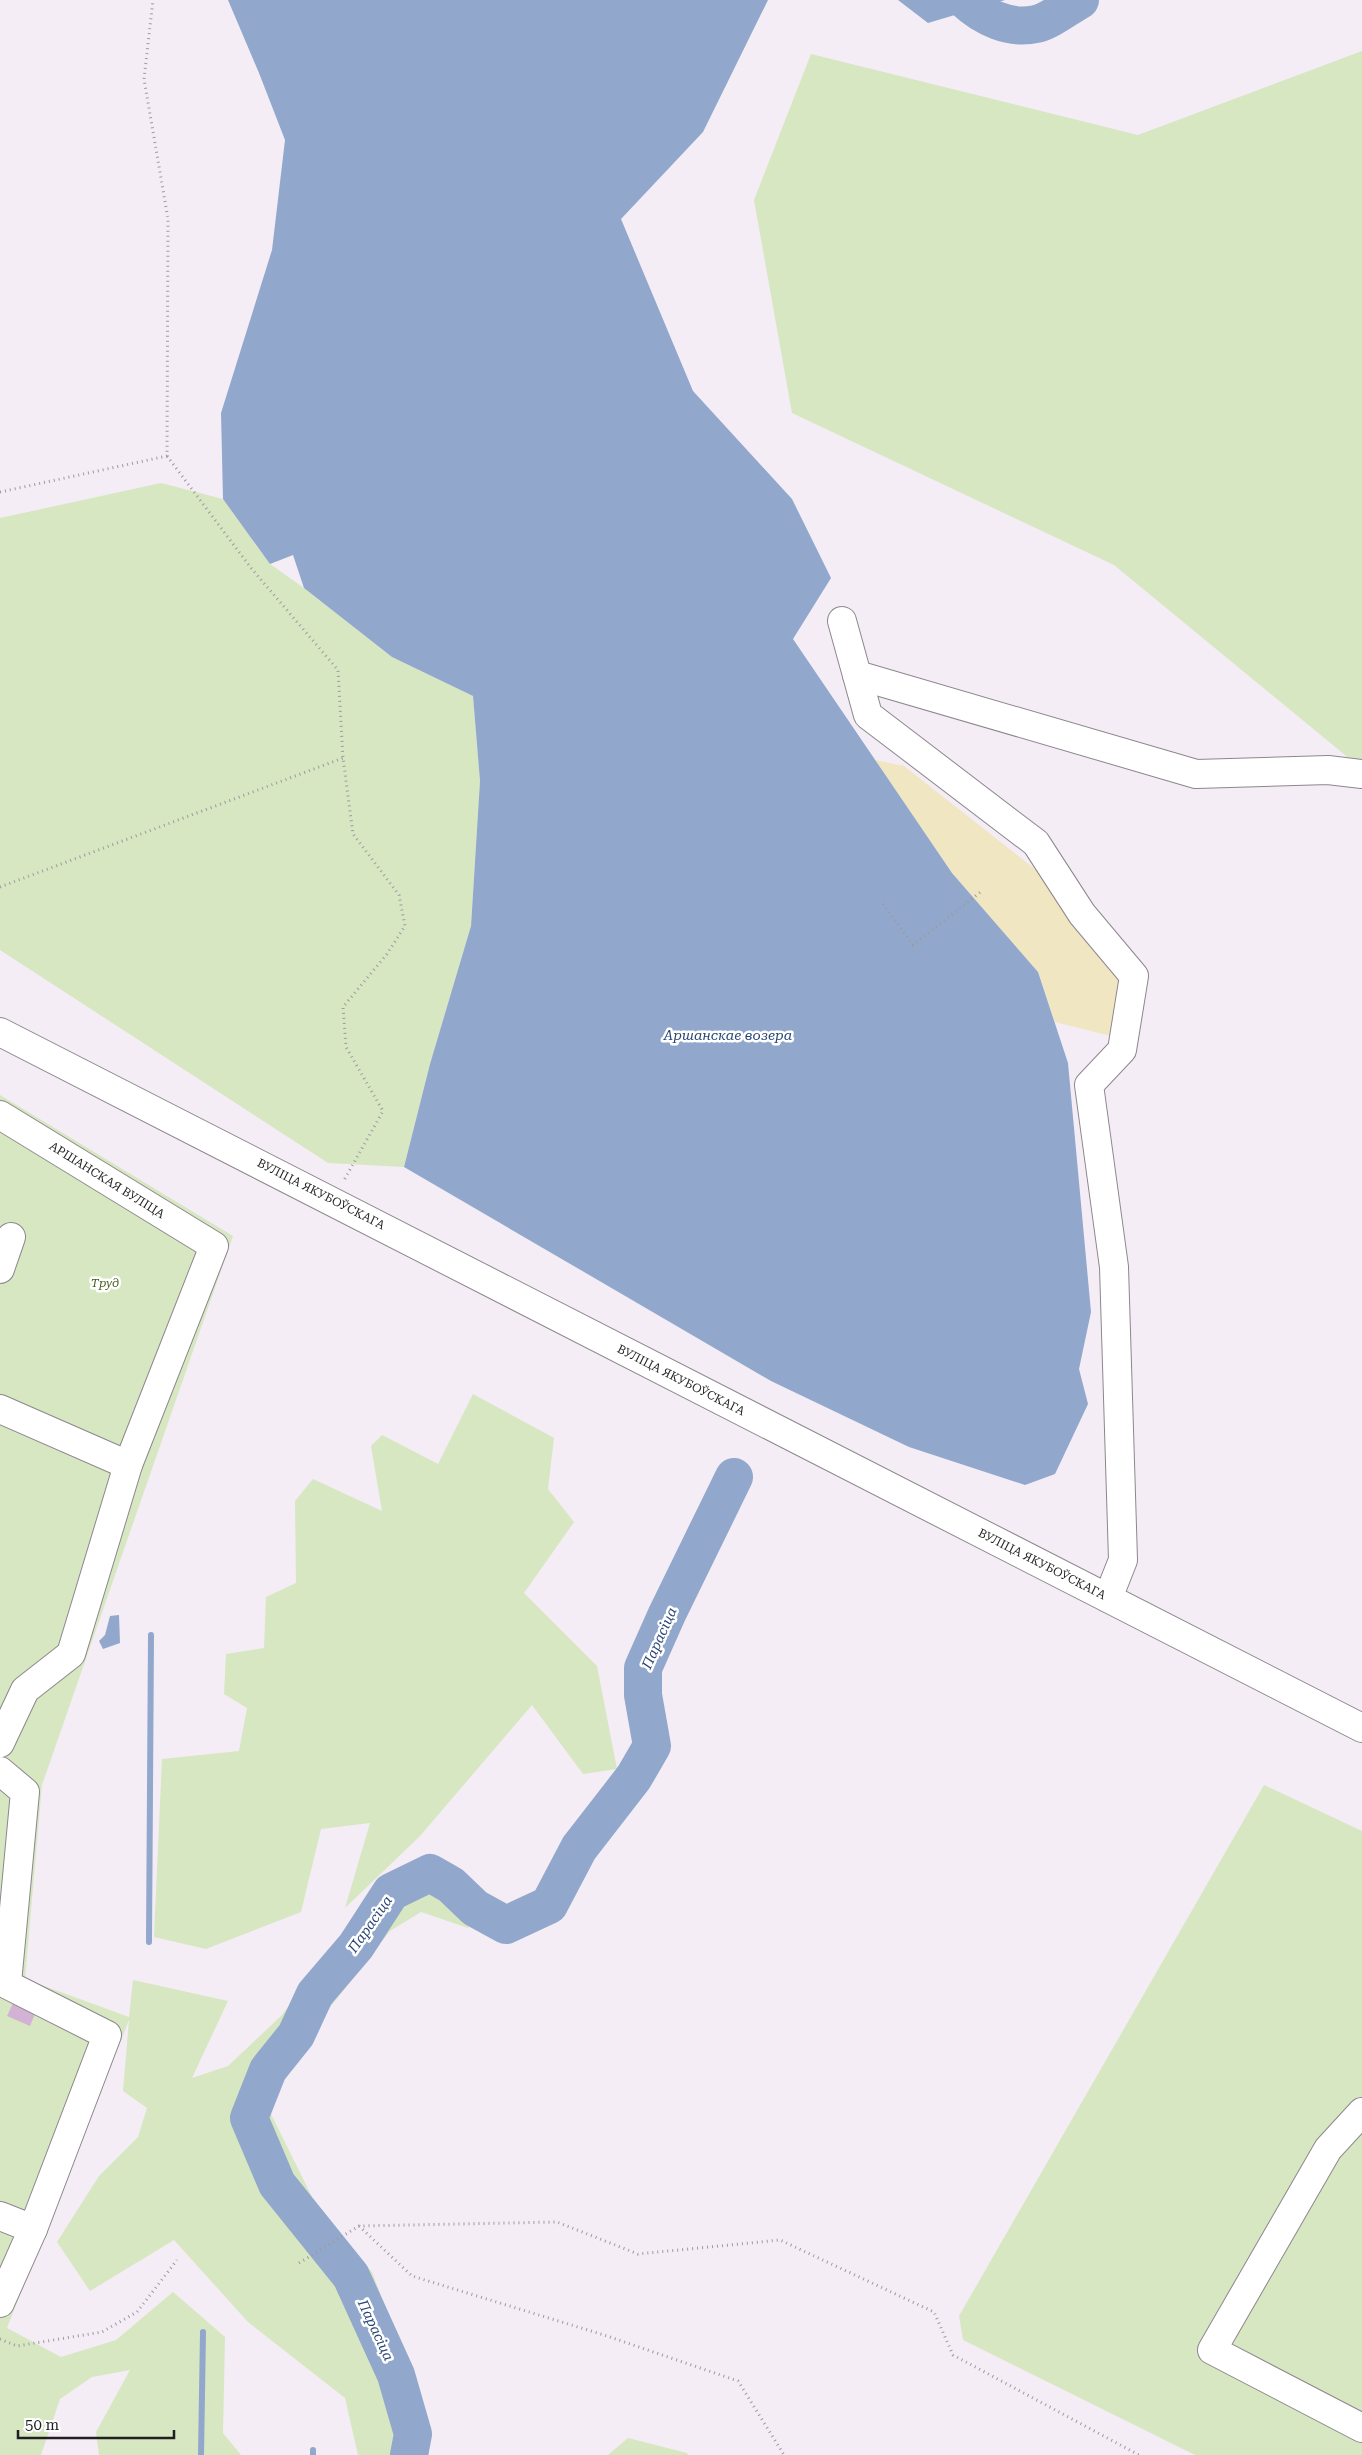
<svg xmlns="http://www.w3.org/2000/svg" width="1362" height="2455" font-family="'Roboto Serif',serif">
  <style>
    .green { fill: #d6e7c2 }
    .sand { fill: #f0e6c1 }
    .water { fill: #91a7cc }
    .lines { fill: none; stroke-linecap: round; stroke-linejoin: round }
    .stream { stroke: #91a7cc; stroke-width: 6 }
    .river { stroke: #91a7cc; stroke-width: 38 }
    .building { fill: #d3b3d5 }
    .minor-casing { stroke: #8d878d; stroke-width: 30 }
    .major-casing { stroke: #8d878d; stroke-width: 30 }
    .path { stroke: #9f9aa0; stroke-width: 3; stroke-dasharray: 1 4; stroke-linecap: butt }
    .minor { stroke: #fff; stroke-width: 28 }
    .major { stroke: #fff; stroke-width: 28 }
    .labels { text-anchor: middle; stroke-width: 5; stroke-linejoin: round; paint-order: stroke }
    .street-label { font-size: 12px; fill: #211f21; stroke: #fff }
    .park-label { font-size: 12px; font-style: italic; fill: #465d22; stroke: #fff }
    .water-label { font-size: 14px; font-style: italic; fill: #2a4575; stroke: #fff }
  </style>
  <rect width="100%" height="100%" fill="#f4edf5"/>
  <g class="green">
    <polygon points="1362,51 1362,769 1114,565 792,413 754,200 811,54 1138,135"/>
    <polygon points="161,483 223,499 270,564 304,588 392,657 473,696 480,781 471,926 430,1064 404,1167 328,1163 0,950 0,518"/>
    <polygon points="0,1095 233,1236 42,1785 25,1979 129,2017 133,1980 228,2001 192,2078 228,2066 281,2016 378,1889 427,1863 483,1889 468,1928 421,1912 390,1931 320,2020 268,2108 322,2217 372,2272 417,2390 402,2417 398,2455 358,2455 345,2398 248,2322 174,2240 90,2291 57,2242 99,2176 138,2137 147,2108 123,2091 129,2020 7,2328 61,2357 116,2340 173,2292 225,2337 223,2433 241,2455 99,2455 96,2432 130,2370 92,2377 60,2399 41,2455 0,2455"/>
    <polygon points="473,1394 554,1438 548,1489 574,1522 524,1593 597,1666 617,1769 583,1774 532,1705 420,1836 345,1908 370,1823 321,1829 301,1912 206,1949 154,1937 162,1759 239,1751 247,1708 224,1694 226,1654 264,1648 266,1597 296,1583 295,1501 313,1479 382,1511 371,1446 382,1435 438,1464"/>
    <polygon points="1264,1785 1362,1831 1362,2455 1195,2455 963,2340 959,2316"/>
    <polygon points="628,2438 687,2453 688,2455 608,2455"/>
  </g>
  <polygon class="sand" points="875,760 904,766 1035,869 1125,980 1115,1037 1055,1022 1038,972 952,873"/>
  <g class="water">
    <polygon points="228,0 768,0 703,132 621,219 693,391 792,499 831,578 793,639 952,873 1038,972 1068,1063 1091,1312 1079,1369 1088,1404 1055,1474 1025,1485 909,1447 771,1381 404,1167 430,1064 471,926 480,781 473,696 392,657 304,588 293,555 270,564 223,499 221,413 272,250 285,140 259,73"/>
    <polygon points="898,0 1005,0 928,23"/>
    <polygon points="119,1615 120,1643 103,1649 99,1641 105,1635 110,1616"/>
  </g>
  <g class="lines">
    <g class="stream">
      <polyline points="149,1942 151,1635"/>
      <polyline points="201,2455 203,2332"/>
      <polyline points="313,2455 313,2450"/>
    </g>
    <g class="river">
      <path d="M965 0C983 17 1010 30 1036 24 1048 22 1069 6 1080 0"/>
      <polyline points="409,2455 413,2434 396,2375 351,2276 277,2184 249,2118 268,2070 296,2035 315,1994 356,1946 391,1892 430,1873 451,1885 475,1908 506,1925 549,1905 579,1848 634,1777 652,1746 643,1695 643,1668 667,1614 734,1477"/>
    </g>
  </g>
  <polygon class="building" points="15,1999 37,2009 30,2026 7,2016"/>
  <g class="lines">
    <defs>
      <g id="minor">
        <polyline points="842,621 868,715 1036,843 1082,914 1134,976 1122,1050 1089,1085 1114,1267 1123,1560 1108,1598"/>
        <polyline points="857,675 1196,774 1328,770 1362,774"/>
        <polyline points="0,1115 214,1246 128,1465 71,1654 25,1690 0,1743"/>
        <polyline points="0,1269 11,1237"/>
        <polyline points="0,1409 128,1465"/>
        <polyline points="0,1771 25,1792 7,1983"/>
        <polyline points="0,1981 107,2035 33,2229 0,2303"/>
        <polyline points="1362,2112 1328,2149 1212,2350 1362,2428"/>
        <polyline points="0,2216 33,2229"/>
      </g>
      <polyline id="major" points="0,1032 1362,1728"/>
    </defs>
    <use href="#minor" class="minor-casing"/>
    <use href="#major" class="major-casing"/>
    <g class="path">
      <polyline points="167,456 251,568 338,670 343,758 353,834 399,895 405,926 387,954 343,1007 346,1047 383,1111 343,1182"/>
      <polyline points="0,492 167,456 168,219 144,79 153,0"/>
      <polyline points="0,887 343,758"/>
      <polyline points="883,904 913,945 983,890"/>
      <polyline points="359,2226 412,2276 604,2335 738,2381 784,2455"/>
      <polyline points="299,2263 359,2226 557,2222 638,2254 780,2240 934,2312 953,2355 1139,2455"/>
      <polyline points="0,2339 17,2346 102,2332 137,2312 177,2260"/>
    </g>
    <use href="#minor" class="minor"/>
    <use href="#major" class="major"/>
  </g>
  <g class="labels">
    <g class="street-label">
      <text transform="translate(107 1180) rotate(32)" y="4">АРШАНСКАЯ ВУЛІЦА</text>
      <text transform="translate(321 1194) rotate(27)" y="4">ВУЛІЦА ЯКУБОЎСКАГА</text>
      <text transform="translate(681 1380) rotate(27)" y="4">ВУЛІЦА ЯКУБОЎСКАГА</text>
      <text transform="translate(1042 1564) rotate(27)" y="4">ВУЛІЦА ЯКУБОЎСКАГА</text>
    </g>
    <g class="park-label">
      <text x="105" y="1287">Труд</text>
    </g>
    <g class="water-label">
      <text x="728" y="1040">Аршанскае возера</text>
      <text transform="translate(659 1638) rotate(-66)" y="5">Парасіца</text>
      <text transform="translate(370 1924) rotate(-55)" y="5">Парасіца</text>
      <text transform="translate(376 2330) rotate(65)" y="5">Парасіца</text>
    </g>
  </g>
  <path d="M18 2430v8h156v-8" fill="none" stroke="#211f21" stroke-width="2.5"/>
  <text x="25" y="2430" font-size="15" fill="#211f21" stroke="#ffffff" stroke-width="4" paint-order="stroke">50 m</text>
</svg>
